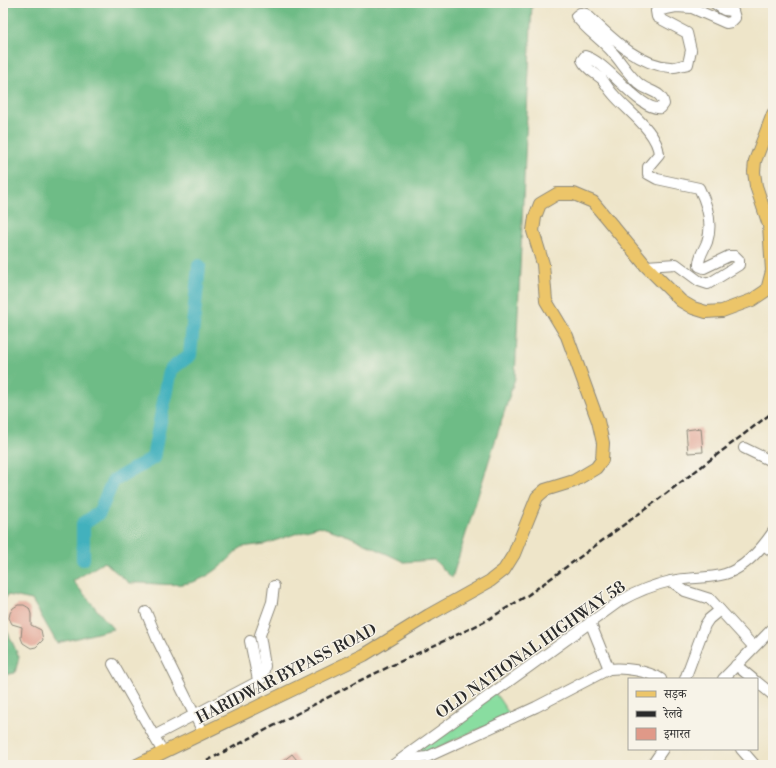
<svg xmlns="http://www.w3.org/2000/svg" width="776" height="768" font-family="'Libre Bodoni','Noto Serif Devanagari',serif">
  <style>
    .green { fill: #89dda0; stroke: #5a8466 }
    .forest { fill: #6ebc86; stroke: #4c7458 }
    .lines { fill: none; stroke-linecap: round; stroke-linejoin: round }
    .river { stroke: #42b1bd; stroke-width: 14 }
    .building { fill: #e09988 }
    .minor-casing { stroke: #8c887a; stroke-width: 12 }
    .major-casing { stroke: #8c887a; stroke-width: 14 }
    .minor { stroke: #fff; stroke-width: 10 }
    .major { stroke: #ecc569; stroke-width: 12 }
    .rail { stroke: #2b2b2b; stroke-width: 2.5; stroke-dasharray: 6 3; stroke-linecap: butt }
    .labels { text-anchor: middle; stroke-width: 3; stroke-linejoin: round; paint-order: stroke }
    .street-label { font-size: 16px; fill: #2b2b2b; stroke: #f7f3e8 }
  </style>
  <rect width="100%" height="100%" fill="#f7f3e8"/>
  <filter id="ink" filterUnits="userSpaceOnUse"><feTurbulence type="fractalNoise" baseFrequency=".025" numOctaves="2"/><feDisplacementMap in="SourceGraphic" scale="8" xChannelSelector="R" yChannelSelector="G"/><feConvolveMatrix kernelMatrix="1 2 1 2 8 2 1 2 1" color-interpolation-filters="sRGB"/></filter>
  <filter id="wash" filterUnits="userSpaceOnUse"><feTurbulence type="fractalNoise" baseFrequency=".012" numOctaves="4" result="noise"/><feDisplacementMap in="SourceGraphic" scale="16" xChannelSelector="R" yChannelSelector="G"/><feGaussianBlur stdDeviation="0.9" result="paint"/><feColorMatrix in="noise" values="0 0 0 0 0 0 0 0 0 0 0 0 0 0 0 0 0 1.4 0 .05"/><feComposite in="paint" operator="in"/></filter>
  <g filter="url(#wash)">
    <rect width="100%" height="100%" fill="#eee5c9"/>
    <polygon class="green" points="493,690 510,715 423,754 420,748"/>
    <g class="forest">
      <path d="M3 3H532L515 378 452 578 434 560 404 562 349 536 319 526 265 544 241 547C226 563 206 582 182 584 165 586 147 582 129 583L104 562 73 581 113 629 57 643 32 600 8 595 3 601Z"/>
      <polygon points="3,622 19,657 15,673 3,675"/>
    </g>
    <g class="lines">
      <polyline class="river" points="83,559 83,524 99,513 113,481 153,458 170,370 190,355 199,266"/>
    </g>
    <g id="blocks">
      <g class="building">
        <polygon points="701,428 703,452 688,453 686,430"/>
        <polygon points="18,605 24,605 29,608 31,614 31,625 41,630 43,640 36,647 31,648 23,643 21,638 22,627 12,624 9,618 10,613 13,608"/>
        <polygon points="292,754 301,765 278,765"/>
      </g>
    </g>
  </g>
  <g filter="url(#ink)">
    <use href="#blocks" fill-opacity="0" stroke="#8c887a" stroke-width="1"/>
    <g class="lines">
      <defs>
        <g id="minor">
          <path d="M646 266 676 264 699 281 708 284 739 265V260L735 256H729L704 268 699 266C698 257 704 250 707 242 713 224 707 204 699 188L657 179 648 174V167L659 154C657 131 627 111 613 94 609 90 606 84 602 79 595 73 586 69 582 60L585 56C608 62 640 112 661 108L664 104C662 92 651 92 642 86 630 78 623 64 613 53 602 40 586 30 576 16L580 13 586 14C609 35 636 65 670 67 675 68 682 65 688 64L691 50 687 33 657 17 656 11 676 7 692 8 726 23 731 22 735 18 733 11 724 10 714 3"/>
          <polyline points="744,448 773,462"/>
          <polyline points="764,545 773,552"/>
          <polyline points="671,581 685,591 710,599 753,646"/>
          <polyline points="146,612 158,641 203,732"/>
          <polyline points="590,622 609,669"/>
          <polyline points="113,664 163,752"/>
          <polyline points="736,665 753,679"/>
          <polyline points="685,679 705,625 709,619 720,610"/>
          <polyline points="723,679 773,628"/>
          <polyline points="258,682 262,678 265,666 260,635 272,602 274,586"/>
          <polyline points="757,682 773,695"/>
          <polyline points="154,736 257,682 258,680 250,641"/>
          <polyline points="741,749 754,764"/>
          <path d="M405 760 427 757 536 707 609 669C624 667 648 671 661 679"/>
          <path d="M393 765 620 601C636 592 653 585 671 581 689 577 708 579 725 574 745 568 762 548 773 532"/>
          <polyline points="652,765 663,749"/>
        </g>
        <polyline id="major" points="137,765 364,655 429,615 490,581 504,570 514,554 537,497 545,490 574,481 596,468 602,460 603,443 598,421 567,336 546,301 543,264 533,231 535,217 540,204 557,194 574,194 593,202 646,266 681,301 693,308 706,312 722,311 752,300 767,290 772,271 769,225 756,186 754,172 755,161 773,114"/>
      </defs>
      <use href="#minor" class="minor-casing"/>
      <use href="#major" class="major-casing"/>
      <use href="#minor" class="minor"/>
      <use href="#major" class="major"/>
      <polyline class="rail" points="199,765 359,681 484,622 528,595 655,502 773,412"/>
    </g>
  </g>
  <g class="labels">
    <g class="street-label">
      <text transform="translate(530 649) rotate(-35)" y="6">OLD NATIONAL HIGHWAY 58</text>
      <text transform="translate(286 673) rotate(-27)" y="6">HARIDWAR BYPASS ROAD</text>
    </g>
  </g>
  <rect width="776" height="768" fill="none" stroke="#f7f3e8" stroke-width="16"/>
  <rect x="628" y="678" width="130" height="72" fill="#f7f3e8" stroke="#a5a39c"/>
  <rect x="636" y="691" width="20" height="6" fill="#ecc569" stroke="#a5a39c"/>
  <text x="664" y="698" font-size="12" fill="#2b2b2b">सड़क</text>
  <rect x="636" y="711" width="20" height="6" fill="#2b2b2b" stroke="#a5a39c"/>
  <text x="664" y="718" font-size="12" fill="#2b2b2b">रेलवे</text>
  <rect x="636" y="728" width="20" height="12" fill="#e09988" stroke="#a5a39c"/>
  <text x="664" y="738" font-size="12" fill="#2b2b2b">इमारत</text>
</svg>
